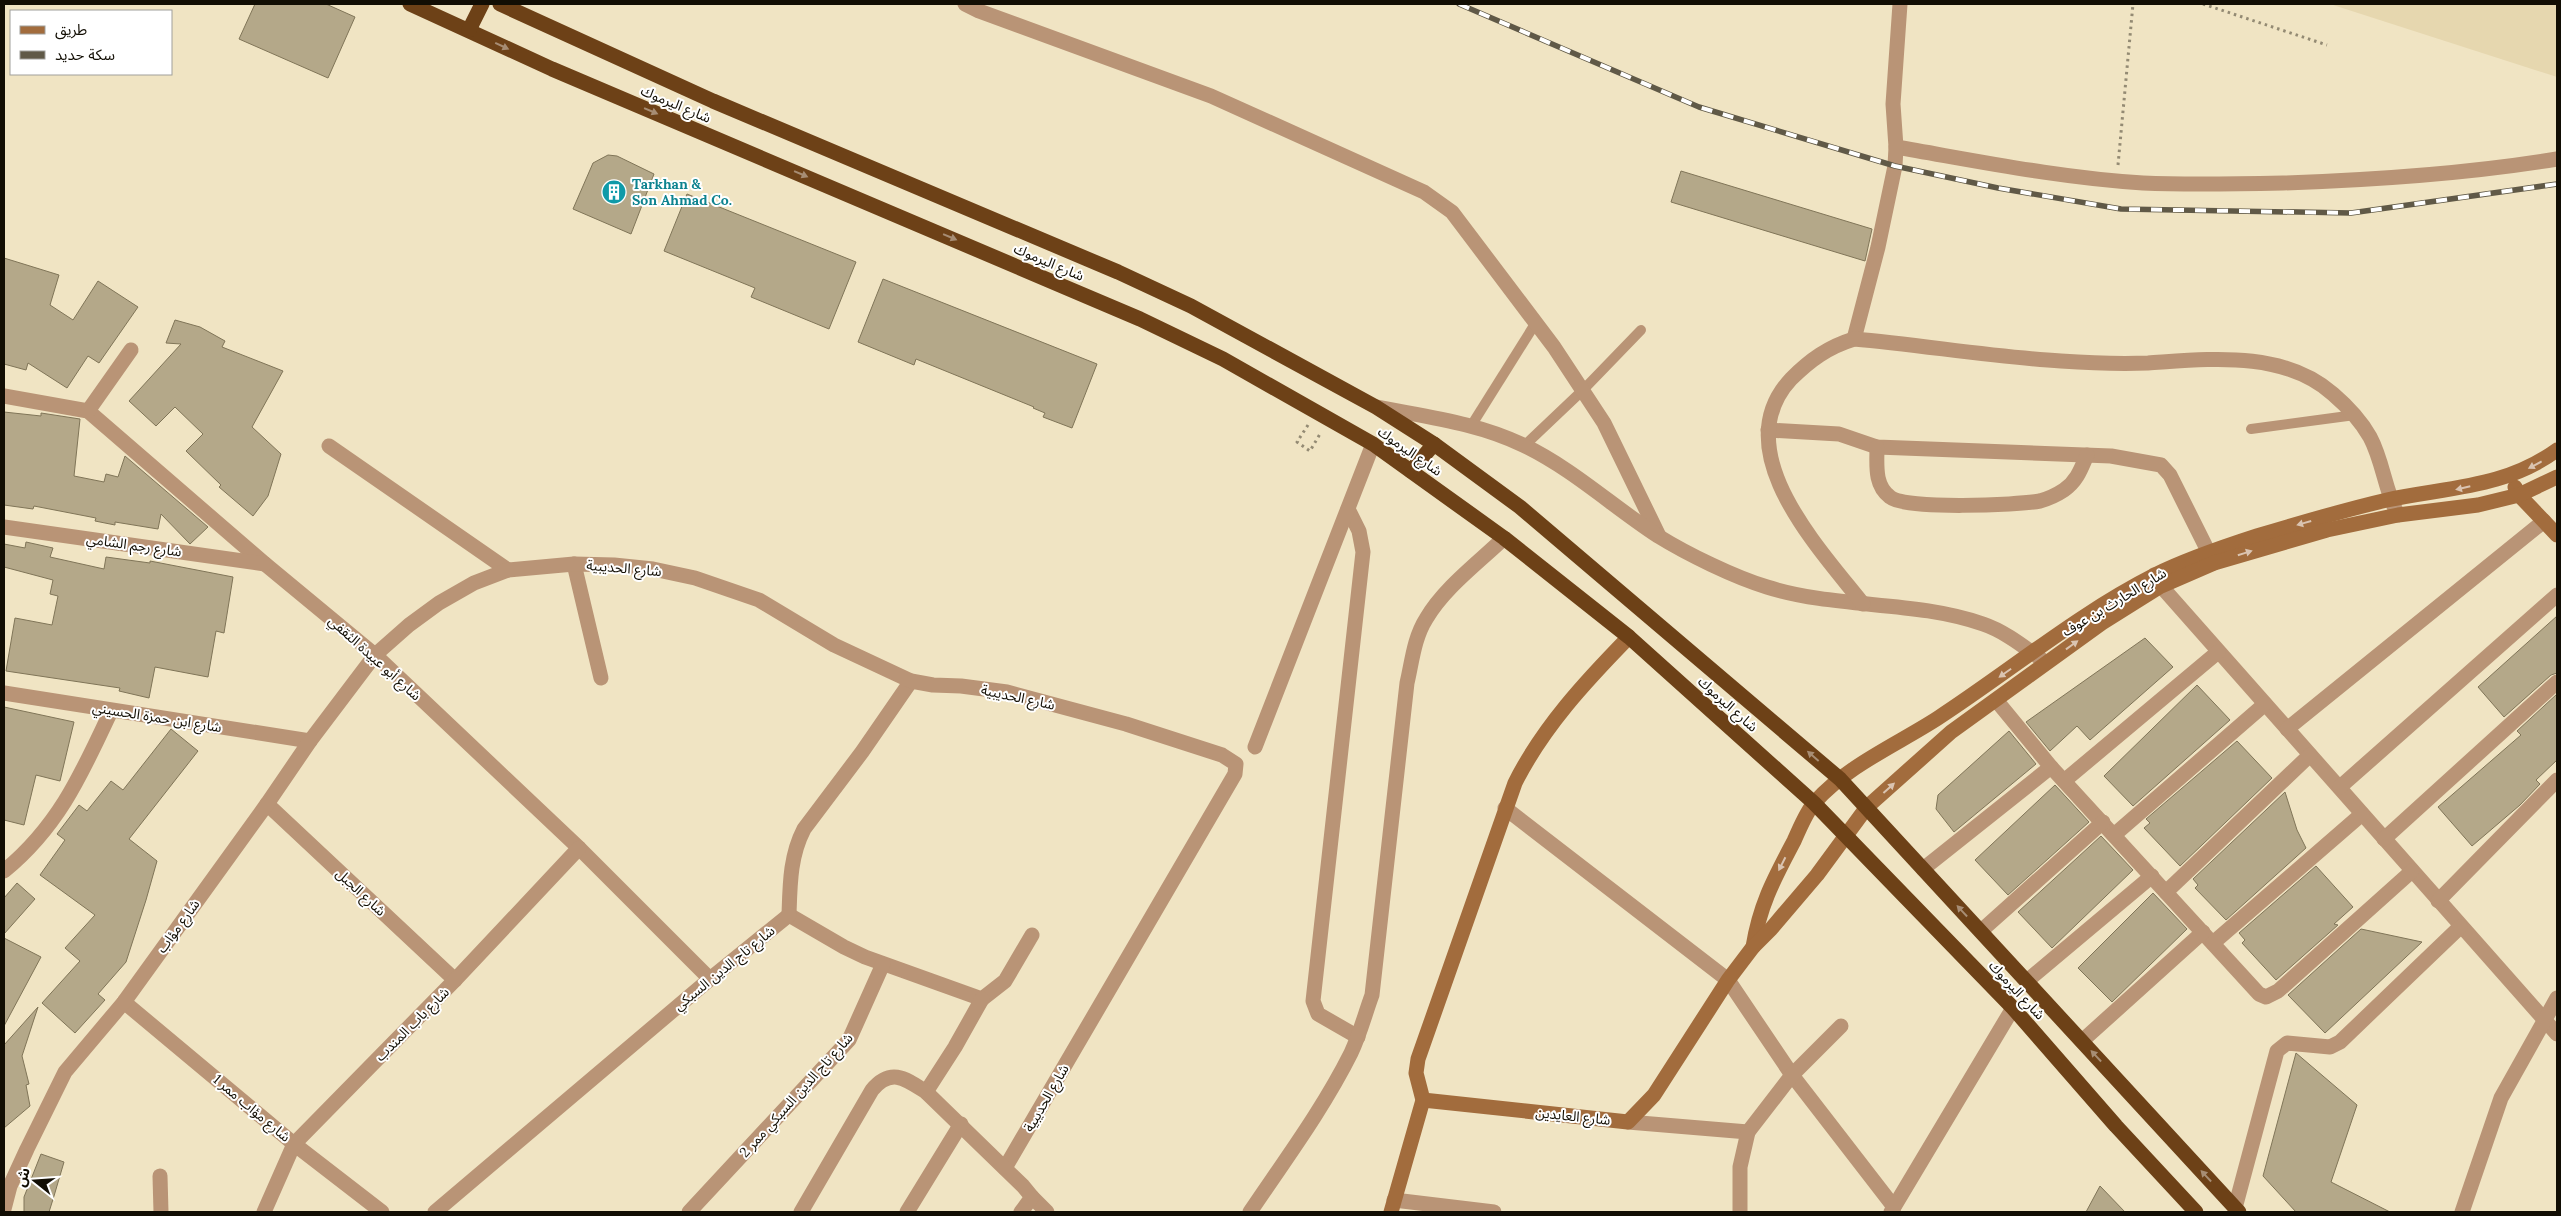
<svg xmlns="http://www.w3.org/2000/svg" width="2561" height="1216" font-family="Lora,'Noto Sans Arabic',serif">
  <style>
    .built { fill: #e6d7af }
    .building { fill: #b4a889; stroke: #807558 }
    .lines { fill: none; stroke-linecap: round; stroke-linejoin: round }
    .path { stroke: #938a73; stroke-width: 3; stroke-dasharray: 2.5 4; stroke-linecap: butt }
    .lane { stroke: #b99476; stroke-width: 10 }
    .street { stroke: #b99476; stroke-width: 15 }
    .secondary { stroke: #a26c3d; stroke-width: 15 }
    .highway { stroke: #6d4117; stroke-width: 15 }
    .rail-casing { stroke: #605947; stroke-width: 5.5 }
    .rail { stroke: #fff; stroke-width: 4; stroke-dasharray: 11; stroke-linecap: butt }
    .oneway { fill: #a78d74 }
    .oneway2 { fill: #dac4b1 }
    .labels { text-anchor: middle; stroke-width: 4; stroke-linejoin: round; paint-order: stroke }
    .street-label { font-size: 14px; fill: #120e04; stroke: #fff }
    .culture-label { font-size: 14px; font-weight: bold; fill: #0d838f; stroke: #fff; text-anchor: start }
  </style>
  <rect width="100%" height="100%" fill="#f0e4c3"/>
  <polygon class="built" points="2330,4 2557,4 2557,77"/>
  <g class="building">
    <polygon points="255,4 326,4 355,17 328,78 239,39"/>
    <polygon points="608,155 617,156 654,174 631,234 573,209 593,163"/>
    <polygon points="1681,171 1872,229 1865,261 1671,202"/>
    <polygon points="687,194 856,262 829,329 751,297 755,288 664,251"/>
    <polygon points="4,258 59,275 50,305 73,320 98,281 138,307 99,363 88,356 67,388 28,363 26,370 4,364"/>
    <polygon points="883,279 1097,364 1072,428 1043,417 1045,413 1033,408 1034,407 916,359 914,365 858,342"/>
    <polygon points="175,320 200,327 225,341 222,347 283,371 252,427 281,454 268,496 253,516 219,487 221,485 186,451 203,434 175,407 156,426 129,401 181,344 166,343"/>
    <polygon points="4,412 41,416 41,413 80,419 74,476 104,482 106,474 118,477 125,456 208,527 190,544 161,514 158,529 115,522 115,525 95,521 96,518 34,506 33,509 4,505"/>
    <polygon points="26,542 53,548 50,557 104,569 106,557 150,563 150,561 233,577 224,633 216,631 208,677 155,667 149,698 119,691 120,688 6,671 15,618 52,625 58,596 50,594 53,580 4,567 4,544 25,548"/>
    <polygon points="2557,616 2557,673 2551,675 2504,717 2478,687"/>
    <polygon points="2145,638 2173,667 2090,740 2077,726 2050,751 2026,722"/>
    <polygon points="2197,685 2230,720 2133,806 2104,776"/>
    <polygon points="2557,694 2557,760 2536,780 2540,784 2520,805 2472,846 2438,807 2521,735 2517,731"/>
    <polygon points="4,707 74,722 60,781 36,775 24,825 4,820"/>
    <polygon points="171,729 198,751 129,839 157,861 146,900 126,962 98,994 105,1000 75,1033 42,1003 80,961 65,948 95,915 40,875 65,840 57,834 79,805 87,811 111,781 123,790"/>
    <polygon points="2009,731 2036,764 1954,832 1936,809 1938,795"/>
    <polygon points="2237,741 2272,778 2180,866 2144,828 2150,823 2146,819"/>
    <polygon points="2055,785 2089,822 2008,895 1975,860"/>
    <polygon points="2285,792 2297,830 2306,848 2226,920 2195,888 2198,885 2193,879"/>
    <polygon points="2101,836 2133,870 2052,948 2018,912"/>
    <polygon points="2316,866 2353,907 2334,924 2338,925 2276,980 2242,943 2245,940 2239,933"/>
    <polygon points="17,883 35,899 4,934 4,898"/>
    <polygon points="2153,893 2187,929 2112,1002 2078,968"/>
    <polygon points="2361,929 2422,942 2325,1033 2288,995"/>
    <polygon points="4,938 41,957 4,1026"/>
    <polygon points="38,1007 22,1056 29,1084 26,1085 30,1106 4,1128 4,1045"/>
    <polygon points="2296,1053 2357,1105 2331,1182 2390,1212 2296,1212 2263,1176"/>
    <polygon points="41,1154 64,1162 54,1196 49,1212 24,1212 24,1197"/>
    <polygon points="2100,1186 2125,1212 2086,1212"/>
  </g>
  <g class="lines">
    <g class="path">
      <polyline points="2203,4 2327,45"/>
      <polyline points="2118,165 2133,4"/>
      <polyline points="1308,425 1297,442 1310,451 1320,434"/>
    </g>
    <g class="lane">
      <polyline points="1471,426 1535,324"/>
      <polyline points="2251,429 2355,415"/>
      <polyline points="1524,446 1583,390 1641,330"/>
    </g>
    <g class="street">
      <polyline points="965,4 979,11 1211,96 1424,192 1452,212 1554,347 1604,423 1659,536"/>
      <path d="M1896 147C1978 161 2060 178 2143 183 2189 185 2236 184 2283 183 2375 180 2466 174 2557 159"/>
      <polyline points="1854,339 1878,247 1895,166 1896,147 1893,104 1900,4"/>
      <polyline points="4,396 88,411 265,564 375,655 579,848 710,979"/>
      <path d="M1377 407C1427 417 1478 423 1523 445 1573 469 1612 506 1658 536 1687 554 1734 577 1767 587 1837 609 1914 600 1983 624 2004 631 2023 646 2041 659"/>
      <polyline points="88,411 131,350"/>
      <polyline points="1768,430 1839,434 1877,447 2111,456 2161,465 2170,475 2214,563"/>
      <polyline points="329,446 508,570"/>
      <path d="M1877 447C1877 465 1874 485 1890 497 1906 510 2017 505 2040 501 2047 499 2058 494 2064 490 2077 481 2081 469 2087 455"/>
      <polyline points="1348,509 1359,531 1363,552 1313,1001 1318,1014 1358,1037"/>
      <polyline points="4,527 265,564"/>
      <polyline points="574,564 601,678"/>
      <polyline points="2154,575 2161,586 2557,1034"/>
      <path d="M1863 604C1819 548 1725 450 1791 379 1810 360 1828 347 1854 339 1923 345 1992 357 2061 361 2090 363 2120 364 2148 363 2210 359 2283 350 2333 394 2347 406 2361 421 2370 437 2383 461 2385 491 2398 515"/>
      <polyline points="4,693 310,741"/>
      <polyline points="2287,729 2544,521"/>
      <polyline points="1255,747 1373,444"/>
      <polyline points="2051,767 2259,994 2266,997 2278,991 2412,871"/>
      <polyline points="2064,781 2218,652"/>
      <polyline points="2340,787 2557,595"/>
      <polyline points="267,804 455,980"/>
      <polyline points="1505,808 1728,980 1792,1075 1894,1207"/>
      <polyline points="2114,835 2265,704"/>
      <polyline points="2384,839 2557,682"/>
      <polyline points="1923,869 2051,767 1996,700"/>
      <path d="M4 871C59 826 82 773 111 711"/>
      <polyline points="2166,892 2310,755"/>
      <polyline points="2438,901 2557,780"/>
      <polyline points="789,915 844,947 865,957 982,999 1005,981 1032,935"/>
      <path d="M789 915C790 884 790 856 804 829L862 752 911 681"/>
      <polyline points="1981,931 2103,822"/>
      <polyline points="2213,943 2362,814"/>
      <polyline points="2027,981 2152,876"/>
      <polyline points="124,1002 294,1144 382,1212"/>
      <polyline points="2082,1041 2203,932"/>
      <polyline points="926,1092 955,1047 982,999"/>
      <polyline points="1628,1122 1748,1132 1792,1075 1841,1026"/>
      <polyline points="160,1176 161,1212"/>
      <polyline points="1032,1197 1047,1212"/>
      <polyline points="1394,1200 1494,1212"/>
      <polyline points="2235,1208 2277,1051 2287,1043 2330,1047 2340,1042 2460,927"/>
      <polyline points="4,1209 10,1186 27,1149 65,1072 124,1002 267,804 310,741 375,655 409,625 439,603 474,583 508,570 574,564 614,565 653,569 695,578 759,600 834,645 911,681 933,685 961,686 1007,692 1126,724 1222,755 1236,764 1235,774 1005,1168"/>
      <polyline points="264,1212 294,1144 455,980 579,848"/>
      <polyline points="435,1212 710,979 789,915"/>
      <polyline points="689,1212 849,1040 883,964"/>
      <path d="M801 1212 872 1090C891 1067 906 1079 926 1092L1023 1186 1032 1197 1021 1212"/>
      <polyline points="907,1212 961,1124"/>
      <path d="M1250 1212C1285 1160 1323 1109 1351 1053 1360 1034 1365 1014 1372 995L1407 683C1412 662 1414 638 1426 619 1444 588 1478 563 1504 538"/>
      <polyline points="1740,1212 1740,1167 1748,1132"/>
      <polyline points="1891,1212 2013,1008"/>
      <polyline points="2462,1212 2501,1098 2557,998"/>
    </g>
    <g class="secondary">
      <polyline points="2515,487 2519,495 2557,535"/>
      <path d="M1753 947C1760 904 1774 879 1794 841 1800 828 1806 812 1815 802 1848 765 1898 744 1938 718 2010 671 2078 614 2155 575 2187 559 2223 547 2257 536 2300 523 2344 510 2387 500 2448 487 2505 488 2557 450"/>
      <polyline points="1423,1100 1628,1122 1654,1095 1728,980 1753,947 1771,929 1817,875 1867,807 1951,732 2102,623 2161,586 2214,563 2327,530 2398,515 2478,505 2519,495 2557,477"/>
      <path d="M1391 1212 1423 1100 1416 1073 1418 1059 1515 783C1543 727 1586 681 1629 637"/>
    </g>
    <g class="highway">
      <polyline points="410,4 552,69 1140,319 1223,359 1373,444 1504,538 1629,637 1814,803 2013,1008 2116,1126 2196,1212"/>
      <polyline points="500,4 713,101 1118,272 1191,306 1376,407 1434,444 1520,507 1840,779 2239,1212"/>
      <polyline points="469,30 482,4"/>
      <polyline points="1411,471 1434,444"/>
    </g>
    <defs>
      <polyline id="rail" points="1459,4 1699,107 1895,166 1998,188 2121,209 2351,213 2557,184"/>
    </defs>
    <use href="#rail" class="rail-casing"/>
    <use href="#rail" class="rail"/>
  </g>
  <defs><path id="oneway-solid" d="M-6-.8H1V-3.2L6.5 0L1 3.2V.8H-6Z" transform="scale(1.25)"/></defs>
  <g class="oneway">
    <use href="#oneway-solid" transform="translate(502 46) rotate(25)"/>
    <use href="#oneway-solid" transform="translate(651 111) rotate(23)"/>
    <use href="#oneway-solid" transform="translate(801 174) rotate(23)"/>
    <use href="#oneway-solid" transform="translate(950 237) rotate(23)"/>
    <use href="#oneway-solid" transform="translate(1813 756) rotate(-139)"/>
    <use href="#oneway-solid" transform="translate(1962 911) rotate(-133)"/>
    <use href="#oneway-solid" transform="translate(2096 1056) rotate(-133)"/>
    <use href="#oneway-solid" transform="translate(2206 1176) rotate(-133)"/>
  </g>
  <g class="oneway2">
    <use href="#oneway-solid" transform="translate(2535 465) rotate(152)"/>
    <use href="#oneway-solid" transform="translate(2463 488) rotate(167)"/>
    <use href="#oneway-solid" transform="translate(2304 523) rotate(164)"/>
    <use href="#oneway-solid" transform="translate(2245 553) rotate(-17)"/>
    <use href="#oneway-solid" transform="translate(2072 645) rotate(-36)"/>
    <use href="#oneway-solid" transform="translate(2005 673) rotate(145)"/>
    <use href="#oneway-solid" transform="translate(1889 788) rotate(-42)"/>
    <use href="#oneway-solid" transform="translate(1782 864) rotate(117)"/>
  </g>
  <defs>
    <symbol id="building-disc" viewBox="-11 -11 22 22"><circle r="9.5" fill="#0f9aa8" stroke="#fff"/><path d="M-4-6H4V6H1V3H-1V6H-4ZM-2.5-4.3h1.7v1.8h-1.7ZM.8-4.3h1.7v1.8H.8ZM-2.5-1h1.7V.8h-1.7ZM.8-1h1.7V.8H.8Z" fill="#fff"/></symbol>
  </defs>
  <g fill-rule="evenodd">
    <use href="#building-disc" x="600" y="178" width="28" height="28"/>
  </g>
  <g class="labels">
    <g class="street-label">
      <text transform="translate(676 104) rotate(23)" y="5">شارع اليرموك</text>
      <text transform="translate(1049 262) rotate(23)" y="5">شارع اليرموك</text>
      <text transform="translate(1410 451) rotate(35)" y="5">شارع اليرموك</text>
      <text transform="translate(134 545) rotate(8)" y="5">شارع رجم الشامي</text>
      <text transform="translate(624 568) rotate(5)" y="5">شارع الحديبية</text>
      <text transform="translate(2114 602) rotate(-31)" y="5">شارع الحارث بن عوف</text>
      <text transform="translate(375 658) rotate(42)" y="5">شارع أبو عبيدة الثقفي</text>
      <text transform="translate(1018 697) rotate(12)" y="5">شارع الحديبية</text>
      <text transform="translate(1728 704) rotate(42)" y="5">شارع اليرموك</text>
      <text transform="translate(157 717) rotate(9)" y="5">شارع ابن حمزة الحسيني</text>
      <text transform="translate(361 892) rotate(43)" y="5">شارع الجبل</text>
      <text transform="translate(178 926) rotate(-54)" y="5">شارع مؤاب</text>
      <text transform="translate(724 968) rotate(-39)" y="5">شارع تاج الدين السبكي</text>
      <text transform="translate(2017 990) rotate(47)" y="5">شارع اليرموك</text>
      <text transform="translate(412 1024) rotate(-45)" y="5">شارع باب المندب</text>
      <text transform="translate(796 1095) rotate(-48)" y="5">شارع تاج الدين السبكي ممر 2</text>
      <text transform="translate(1046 1098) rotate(-60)" y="5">شارع الحديبية</text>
      <text transform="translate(252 1108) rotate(40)" y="5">شارع مؤاب ممر 1</text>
      <text transform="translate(1573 1116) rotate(6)" y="5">شارع العايدين</text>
    </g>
    <g class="culture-label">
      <text x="632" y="189">Tarkhan &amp;<tspan x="632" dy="16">Son Ahmad Co.</tspan></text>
    </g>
  </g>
  <rect width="2561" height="1216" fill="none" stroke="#120e04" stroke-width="10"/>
  <rect x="10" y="10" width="162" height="65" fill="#ffffff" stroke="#a09f9b"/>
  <rect x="20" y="26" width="25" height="8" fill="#a26c3d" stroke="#a09f9b"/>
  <text x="55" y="35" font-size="15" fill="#120e04">طريق</text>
  <rect x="20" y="51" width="25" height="8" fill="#605947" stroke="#a09f9b"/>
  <text x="55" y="60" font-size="15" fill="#120e04">سكة حديد</text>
  <g transform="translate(35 1181) rotate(287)" stroke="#ffffff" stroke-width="4" paint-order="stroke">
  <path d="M0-4L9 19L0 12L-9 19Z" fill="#120e04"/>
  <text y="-8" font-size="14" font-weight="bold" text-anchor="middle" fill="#120e04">ش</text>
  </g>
</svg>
